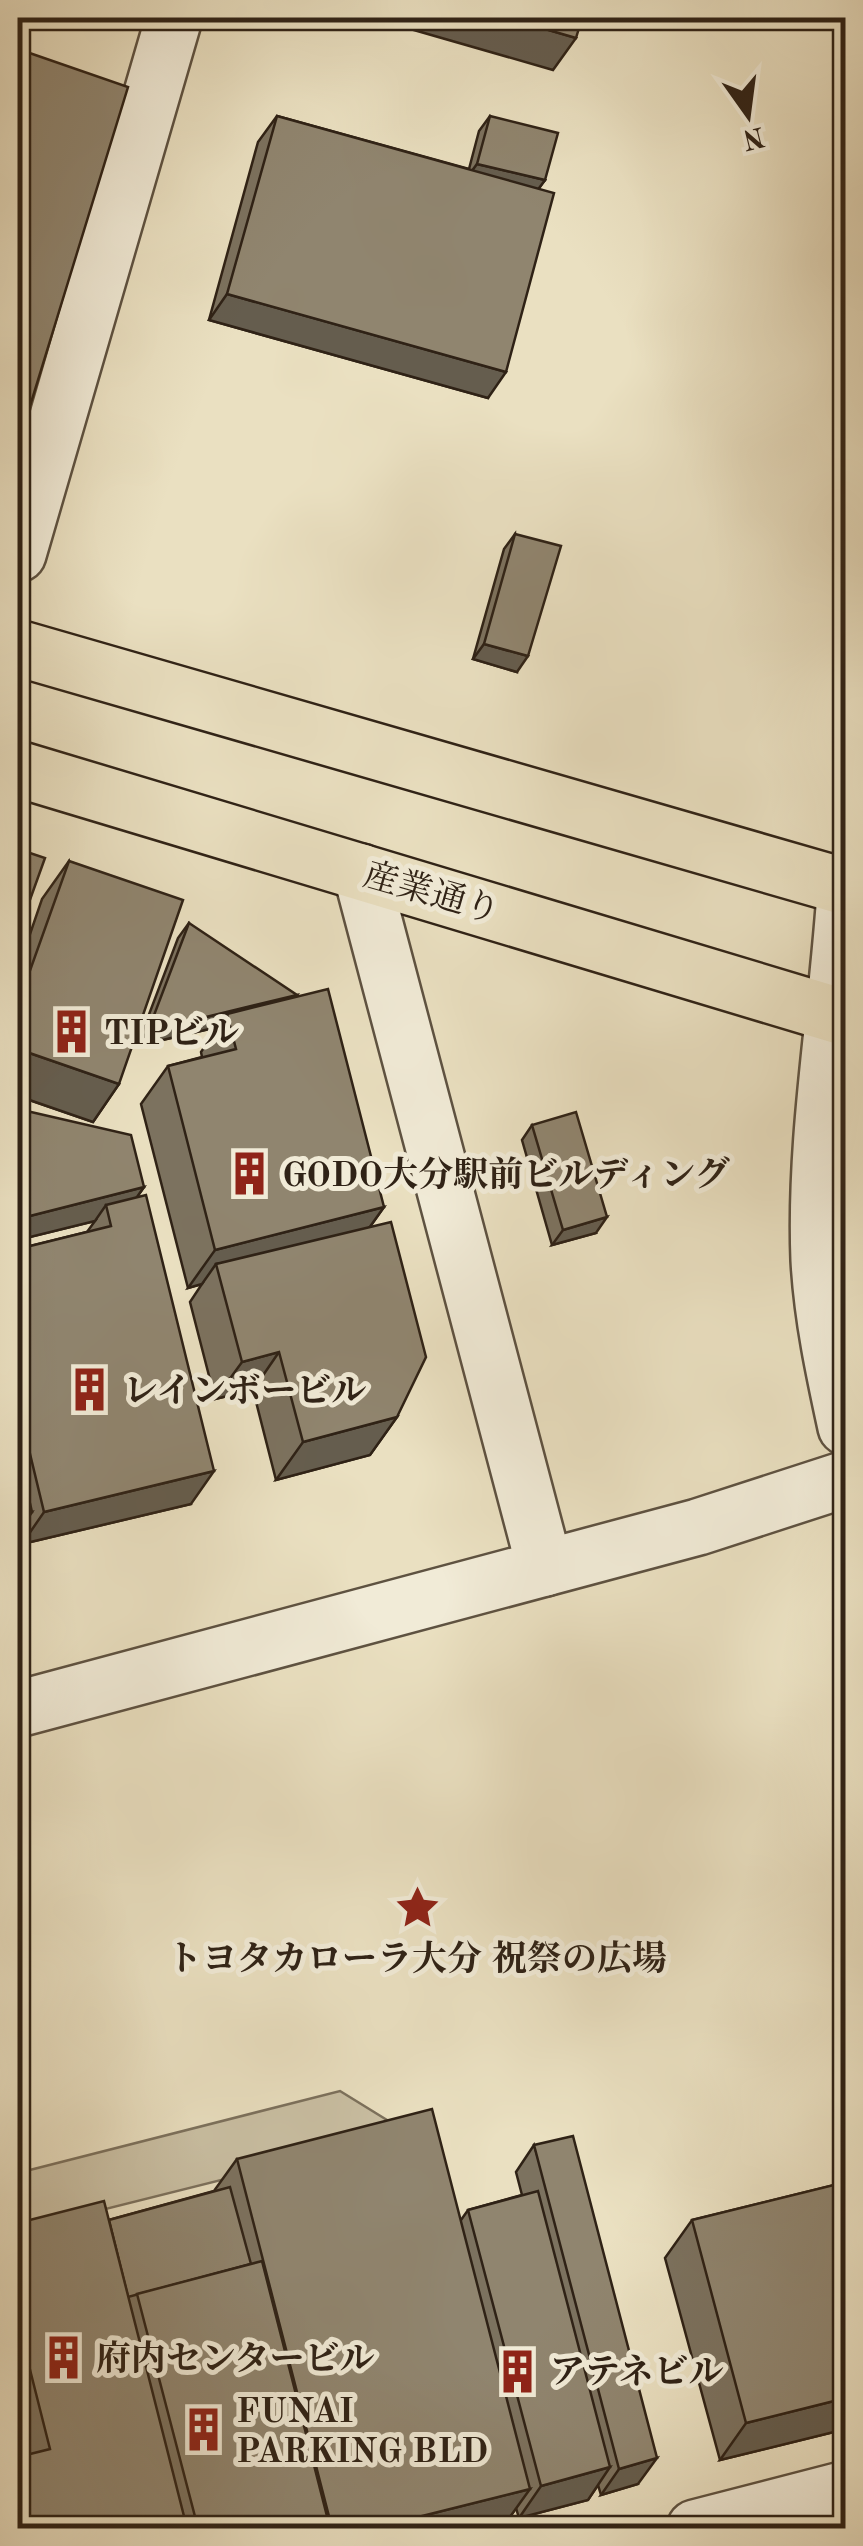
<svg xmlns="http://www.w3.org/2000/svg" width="863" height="2546" font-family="'Old Standard TT','Noto Serif JP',serif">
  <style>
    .green { fill: #cac0a4; stroke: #7c715d; stroke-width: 2.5 }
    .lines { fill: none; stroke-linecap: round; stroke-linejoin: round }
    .minor-casing { stroke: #5e5241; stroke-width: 60 }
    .tertiary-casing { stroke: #5e5241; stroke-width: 60 }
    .trunk-casing { stroke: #2f2216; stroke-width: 60 }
    .minor { stroke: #f1ebd7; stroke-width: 55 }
    .tertiary { stroke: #f1ebd7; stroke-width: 55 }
    .trunk { stroke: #eae0c1; stroke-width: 55 }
    .wall { fill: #7c725f; stroke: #2f2216; stroke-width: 2.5 }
    .shaded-wall { fill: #655d4e; stroke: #2f2216; stroke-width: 2.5 }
    .building { fill: #90856f; stroke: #2f2216; stroke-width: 2.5 }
    .labels { text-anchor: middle; stroke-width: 10; stroke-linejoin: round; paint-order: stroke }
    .street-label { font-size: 35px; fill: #2f2216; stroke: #f1ebd7 }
    .poi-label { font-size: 35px; font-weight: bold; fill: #2f2216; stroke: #f1ebd7; text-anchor: start }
  </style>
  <rect width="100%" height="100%" fill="#eae0c1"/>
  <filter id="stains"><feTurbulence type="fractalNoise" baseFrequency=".002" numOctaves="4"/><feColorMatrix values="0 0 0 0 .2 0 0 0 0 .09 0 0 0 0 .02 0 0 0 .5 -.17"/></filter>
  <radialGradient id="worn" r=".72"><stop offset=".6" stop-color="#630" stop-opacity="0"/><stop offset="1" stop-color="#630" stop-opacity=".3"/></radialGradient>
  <polygon class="green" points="340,2091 408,2133 18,2231 18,2173"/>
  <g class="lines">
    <defs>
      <g id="minor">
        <polyline points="18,554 174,18"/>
        <polyline points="361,872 545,1568"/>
        <polyline points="695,2528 846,2489"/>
      </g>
      <g id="tertiary">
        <path d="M846 878C839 1005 814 1132 819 1260 822 1316 834 1372 846 1427"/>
        <polyline points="18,1709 698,1527 846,1479"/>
      </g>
      <g id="trunk">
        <polyline points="18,648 846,887"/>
        <polyline points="18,769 846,1018"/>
      </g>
    </defs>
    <use href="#minor" class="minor-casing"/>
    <use href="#tertiary" class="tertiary-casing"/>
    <use href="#trunk" class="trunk-casing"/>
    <use href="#minor" class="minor"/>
    <use href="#tertiary" class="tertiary"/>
    <use href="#trunk" class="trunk"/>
  </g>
  <g class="wall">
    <polygon points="277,116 469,169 479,131 490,116 545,180 539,188 488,398 209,320 258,142"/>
    <polygon points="515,534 517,672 473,659 504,549"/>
    <polygon points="69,861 119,1084 93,1122 18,1096 18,969 42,899"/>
    <polygon points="189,923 384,1207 369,1228 397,1417 370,1455 276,1480 253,1390 215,1399 190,1302 202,1284 188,1288 141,1104 168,1066 202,1057 201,1052 218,1027 137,1046 178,938"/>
    <polygon points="18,1109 144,1187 137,1197 191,1504 22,1544 19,1532 18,1534 18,1249 87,1232 95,1221 18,1240"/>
    <polygon points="532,1125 596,1233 552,1245 522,1140"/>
    <polygon points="534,2145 638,2484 601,2495 598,2485 588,2500 519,2518 516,2508 507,2521 478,2528 18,2528 18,2223 109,2220 214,2191 237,2159 461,2220 468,2210 522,2195 516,2172"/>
    <polygon points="846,2182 846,2429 720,2460 665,2258 692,2220"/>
  </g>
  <g class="shaded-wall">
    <polygon points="372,18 507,18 576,38 553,70"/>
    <polygon points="477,164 545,180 534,195 466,179"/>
    <polygon points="227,294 506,372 488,398 209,320"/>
    <polygon points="484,644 528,656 517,672 473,659"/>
    <polygon points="297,995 286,1010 227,1014 218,1027 137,1046 148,1031"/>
    <polygon points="18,1049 119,1084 93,1122 18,1096"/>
    <polygon points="144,1187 125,1214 106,1205 95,1221 18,1240 18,1219"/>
    <polygon points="384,1207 357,1245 216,1264 202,1284 188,1288 215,1250"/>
    <polygon points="607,1217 596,1233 552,1245 563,1230"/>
    <polygon points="279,1352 253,1390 215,1399 242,1362"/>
    <polygon points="397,1417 370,1455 276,1480 303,1442"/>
    <polygon points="214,1471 191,1504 22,1544 44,1512"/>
    <polygon points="32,1512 18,1534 18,1516"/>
    <polygon points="846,2398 846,2429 720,2460 746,2423"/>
    <polygon points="657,2458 638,2484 601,2495 619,2469"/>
    <polygon points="610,2467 588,2500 519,2518 541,2486"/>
    <polygon points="530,2489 507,2521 478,2528 374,2528"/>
  </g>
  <g class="building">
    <polygon points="507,18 582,18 576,38"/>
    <polygon points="18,49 128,87 18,445"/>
    <polygon points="277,116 554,193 506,372 227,294"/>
    <polygon points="490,116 558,133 545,180 477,164"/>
    <polygon points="515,534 561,546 528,656 484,644"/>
    <polygon points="18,849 45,858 18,933"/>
    <polygon points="69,861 183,900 119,1084 18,1049 18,992 22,993"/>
    <polygon points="189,923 297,995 148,1031"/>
    <polygon points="328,989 384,1207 215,1250 168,1066 236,1049 227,1014"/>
    <polygon points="18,1109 131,1135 144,1187 18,1219"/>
    <polygon points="576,1112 607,1217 563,1230 532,1125"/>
    <polygon points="146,1195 214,1471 44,1512 18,1404 18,1249 111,1226 106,1205"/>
    <polygon points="391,1222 426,1357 397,1417 303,1442 279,1352 242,1362 216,1264"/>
    <polygon points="18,1450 32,1512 18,1516"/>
    <polygon points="432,2109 530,2489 374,2528 332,2528 237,2159"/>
    <polygon points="573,2136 657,2458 619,2469 534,2145"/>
    <polygon points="846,2182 846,2398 746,2423 692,2220"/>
    <polygon points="230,2187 251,2264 128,2297 109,2220"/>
    <polygon points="538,2191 610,2467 541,2486 468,2210"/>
    <polygon points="104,2201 187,2528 18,2528 18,2457 50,2449 18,2322 18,2223"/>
    <polygon points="262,2261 330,2528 198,2528 137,2294"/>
    <polygon points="846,2523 846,2528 826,2528"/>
  </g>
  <defs>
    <symbol id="building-bare" viewBox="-9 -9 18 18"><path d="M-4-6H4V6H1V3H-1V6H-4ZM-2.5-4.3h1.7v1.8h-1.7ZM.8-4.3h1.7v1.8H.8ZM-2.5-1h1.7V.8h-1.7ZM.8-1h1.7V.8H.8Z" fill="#8f2418" stroke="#f1ebd7" stroke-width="2.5" paint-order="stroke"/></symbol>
    <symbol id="sight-bare" viewBox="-9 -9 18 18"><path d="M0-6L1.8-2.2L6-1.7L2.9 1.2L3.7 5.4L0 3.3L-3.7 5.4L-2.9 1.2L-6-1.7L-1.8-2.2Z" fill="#8f2418" stroke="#f1ebd7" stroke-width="2.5" paint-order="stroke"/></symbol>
  </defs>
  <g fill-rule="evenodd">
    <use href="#building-bare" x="40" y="1000" width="63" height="63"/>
    <use href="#building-bare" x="218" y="1142" width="63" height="63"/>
    <use href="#building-bare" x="58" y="1358" width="63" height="63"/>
    <use href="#sight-bare" x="386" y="1876" width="63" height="63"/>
    <use href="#building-bare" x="32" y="2326" width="63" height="63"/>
    <use href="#building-bare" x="486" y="2340" width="63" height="63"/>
    <use href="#building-bare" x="172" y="2398" width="63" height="63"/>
  </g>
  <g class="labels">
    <g class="street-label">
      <text transform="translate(432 892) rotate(16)" y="12">産業通り</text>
    </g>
    <g class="poi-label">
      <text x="104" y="1044">TIPビル</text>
      <text x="282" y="1186">GODO大分駅前ビルディング</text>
      <text x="123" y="1402">レインボービル</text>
      <text x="417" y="1970" text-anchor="middle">トヨタカローラ大分 祝祭の広場</text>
      <text x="96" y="2370">府内センタービル</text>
      <text x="550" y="2383">アテネビル</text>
      <text x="236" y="2422">FUNAI<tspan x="236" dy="40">PARKING BLD</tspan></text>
    </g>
  </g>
  <rect width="863" height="2546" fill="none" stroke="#eae0c1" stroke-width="60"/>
  <rect x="20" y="20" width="823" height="2506" fill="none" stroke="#2f2216" stroke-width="5"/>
  <rect x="30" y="30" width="803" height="2486" fill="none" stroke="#2f2216" stroke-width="2.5"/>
  <g transform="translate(748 115) rotate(166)" stroke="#f1ebd7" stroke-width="8" paint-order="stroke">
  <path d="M0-8L18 38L0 25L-18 38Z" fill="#2f2216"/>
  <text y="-15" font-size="28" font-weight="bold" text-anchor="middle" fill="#2f2216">N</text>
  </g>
  <rect width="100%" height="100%" filter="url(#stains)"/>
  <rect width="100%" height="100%" fill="url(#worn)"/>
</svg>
